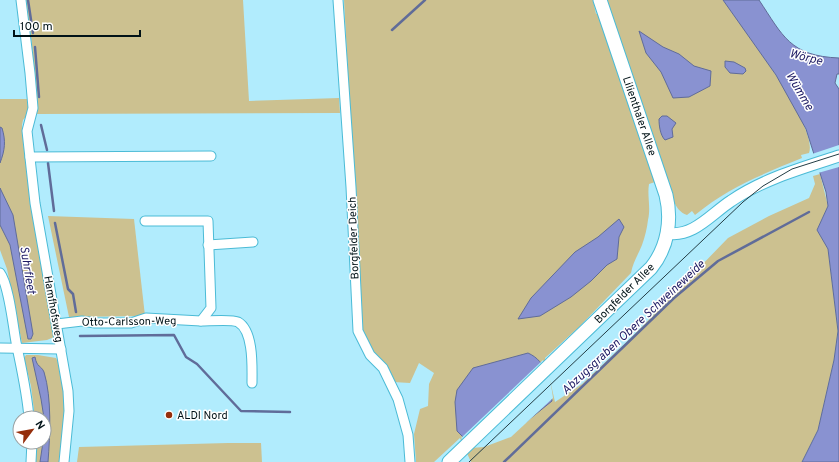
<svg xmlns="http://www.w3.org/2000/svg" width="839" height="462" font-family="Overpass,sans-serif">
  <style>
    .green { fill: #ccc190 }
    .water { fill: #8992d1; stroke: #606c99 }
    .pier { fill: #b1ecfd }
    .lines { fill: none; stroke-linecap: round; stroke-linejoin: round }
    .stream { stroke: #606c99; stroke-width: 2.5 }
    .minor-casing { stroke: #4bbbd6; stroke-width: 11 }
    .tertiary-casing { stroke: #4bbbd6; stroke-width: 13 }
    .secondary-casing { stroke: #4bbbd6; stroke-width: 15 }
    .minor { stroke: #fff; stroke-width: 9 }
    .tertiary { stroke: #fff; stroke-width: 11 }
    .secondary { stroke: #fff; stroke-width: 13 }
    .tram { stroke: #233d45; stroke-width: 1 }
    .poi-dot { fill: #952e0c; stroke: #fff; stroke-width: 1.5 }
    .labels { text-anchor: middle; stroke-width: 3; stroke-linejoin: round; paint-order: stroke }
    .street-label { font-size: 11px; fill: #001217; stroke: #fff }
    .poi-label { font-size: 11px; fill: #001217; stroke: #fff; text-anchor: start }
    .water-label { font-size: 12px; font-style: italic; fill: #1e1b64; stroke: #fff }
  </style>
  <rect width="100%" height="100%" fill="#b1ecfd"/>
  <g class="green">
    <polygon points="26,0 243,0 249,101 339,98 340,113 36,114 32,44"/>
    <path d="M344 0H593L596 14 609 9 607 0H723C741 25 819 127 809 153L801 155 802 158C763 174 729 187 695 215L692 211 687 215C673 210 672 194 669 181L667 178 649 184C647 196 651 207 648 220 647 228 645 237 642 245 638 255 633 262 631 273L580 326 545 358 555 402 582 384 631 338 728 238 769 216 809 198 815 184 813 176 820 174 828 206 817 230 828 249 838 331 834 360 818 430 802 462H471L460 438 434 462H416L414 434 420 409 428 406 429 384 434 373 419 363 410 383 393 382 385 364 369 348 362 332Z"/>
    <path d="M0 99H27L29 113 23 120 22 125C27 196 42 267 54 337L47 340 22 343 7 269 0 250Z"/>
    <polygon points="48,216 134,219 145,316 69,317"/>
    <path d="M26 355H38L56 358C71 385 63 432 61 462H34L35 442H44V418H35L31 386 24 358Z"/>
    <polygon points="228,443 261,443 262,462 77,462 79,447"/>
  </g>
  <g class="water">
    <path d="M723 0H759C783 36 790 56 839 58V74H837L835 83 839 89V462H802L818 430 834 360 838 331 828 249 817 230 828 206 826 192 806 129 776 75Z"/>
    <polygon points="639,31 663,47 679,54 694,66 711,71 710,86 689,97 673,98 661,72 646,53"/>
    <polygon points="725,61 734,62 745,68 746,71 743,74 730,73 725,67"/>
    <path d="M662 116H667L676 123 672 129 673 137 665 140C660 135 659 125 659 119Z"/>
    <path d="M0 127 2 128C6 141 5 150 0 163Z"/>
    <polygon points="0,188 13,215 33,334 31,339 28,339 10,245 0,225"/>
    <polygon points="619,219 624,227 619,237 617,259 607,265 591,281 571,297 540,316 518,319 531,298 575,252 598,237"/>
    <path d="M528 353C548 362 549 382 552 401L510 435 472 446 457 431 455 402 457 390 473 368Z"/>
    <path d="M35 357C37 368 41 365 44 372 52 398 50 436 48 462H40L43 442H44V418L41 399 32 358Z"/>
  </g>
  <g class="pier">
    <polygon points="839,145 839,167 818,173 812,154"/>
    <polygon points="543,360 550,378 553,398 511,437 484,447 471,448 461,438"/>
  </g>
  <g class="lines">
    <g class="stream">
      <polyline points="28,0 33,33"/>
      <polyline points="392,30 425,0"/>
      <polyline points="35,47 39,97"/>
      <polyline points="41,125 47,150"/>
      <polyline points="48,163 54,211"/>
      <polyline points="55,223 68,289 73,294 76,312"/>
      <polyline points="80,336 174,335 186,357 197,364 241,411 290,412"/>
      <polyline points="504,462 674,298 718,261 809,212"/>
    </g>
    <defs>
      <g id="minor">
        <polyline points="21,0 30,73 33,108 27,131 35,203 68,391 69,411 64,462"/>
        <polyline points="338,0 351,187 358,331 370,355 383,368 398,399 408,435 410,462"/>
        <polyline points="30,157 211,156"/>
        <polyline points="208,245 253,242"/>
        <path d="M0 273C9 285 13 326 16 342 21 367 27 392 29 418"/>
        <path d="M201 321C209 321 232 319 238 322 254 331 252 368 252 383"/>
        <polyline points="57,324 82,321 95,323 131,323 146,318 201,321 211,308 208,221 145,221"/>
        <polyline points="0,348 61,349"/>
        <polyline points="31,462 32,442"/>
      </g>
      <path id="tertiary" d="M667 233C693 238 711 214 731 201 763 179 802 168 839 156"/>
      <path id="secondary" d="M449 462 651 268C668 247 672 220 666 195L600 0"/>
    </defs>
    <use href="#minor" class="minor-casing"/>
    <use href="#tertiary" class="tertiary-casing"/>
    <use href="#secondary" class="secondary-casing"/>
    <use href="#minor" class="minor"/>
    <use href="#tertiary" class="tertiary"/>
    <use href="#secondary" class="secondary"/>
    <polyline class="tram" points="469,462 743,202 763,186 792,169 839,154"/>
  </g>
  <circle class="poi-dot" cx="169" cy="415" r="4"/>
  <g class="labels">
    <g class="street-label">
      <text transform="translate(640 116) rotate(71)" y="4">Lilienthaler Allee</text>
      <text transform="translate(353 238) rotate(-92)" y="4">Borgfelder Deich</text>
      <text transform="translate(624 293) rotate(-45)" y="4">Borgfelder Allee</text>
      <text transform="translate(54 309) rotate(80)" y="4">Hamfhofsweg</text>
      <text transform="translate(129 321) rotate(-1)" y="4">Otto-Carlsson-Weg</text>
    </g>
    <g class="poi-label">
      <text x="177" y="419">ALDI Nord</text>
    </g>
    <g class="water-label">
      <text transform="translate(806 57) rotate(14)" y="4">Wörpe</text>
      <text transform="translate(800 91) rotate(59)" y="4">Wümme</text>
      <text transform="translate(28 270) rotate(81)" y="4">Suhrfleet</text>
      <text transform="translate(633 327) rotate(-43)" y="4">Abzugsgraben Obere Schweineweide</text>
    </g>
  </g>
  <g transform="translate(32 430) rotate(58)"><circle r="19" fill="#ffffff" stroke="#99a0a2"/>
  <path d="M0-3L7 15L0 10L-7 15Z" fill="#952e0c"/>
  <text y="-6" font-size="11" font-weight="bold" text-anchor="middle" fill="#001217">N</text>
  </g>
  <path d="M14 30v6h126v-6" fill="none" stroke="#001217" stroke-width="2"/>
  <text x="20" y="30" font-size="12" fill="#001217" stroke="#ffffff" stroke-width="3" paint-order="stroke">100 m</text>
</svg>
